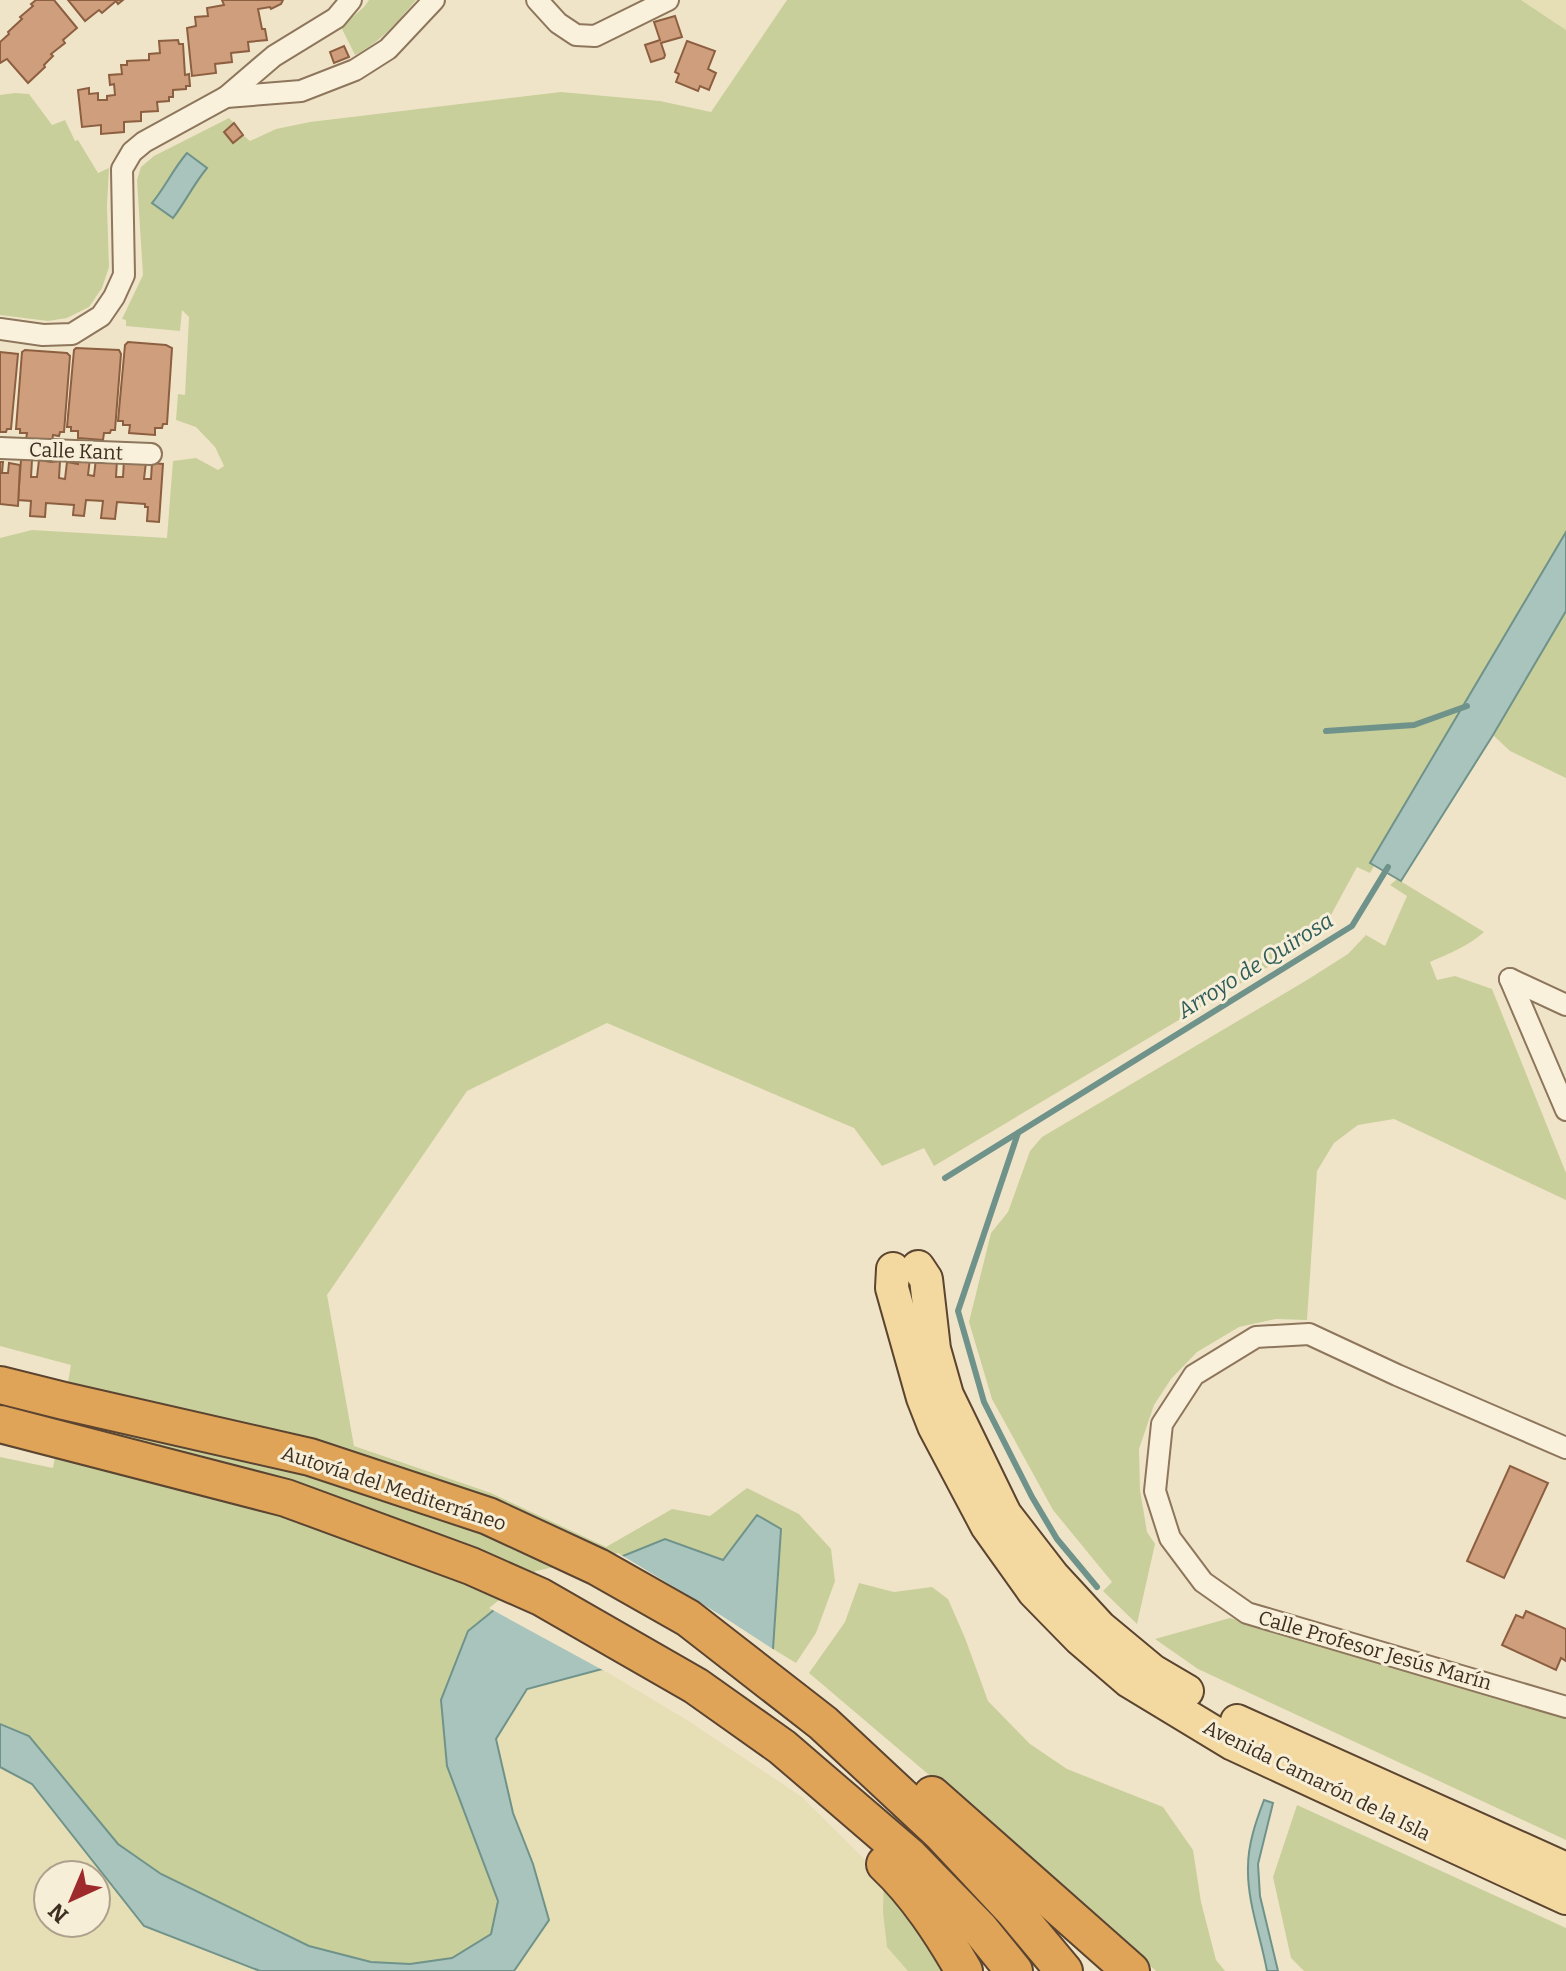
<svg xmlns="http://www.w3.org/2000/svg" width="1566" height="1971" font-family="Bitter,serif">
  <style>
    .farmland { fill: #e6deb5; fill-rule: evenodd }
    .green { fill: #c9cf9b }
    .water { fill: #a9c4bc; stroke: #6f938a; stroke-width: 2 }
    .pier { fill: #f0e4c8 }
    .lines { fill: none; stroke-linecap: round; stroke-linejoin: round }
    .stream { stroke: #6f938a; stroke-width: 6 }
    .building { fill: #cf9f7d; stroke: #8d5f41; stroke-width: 2 }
    .street-casing { stroke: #8d765c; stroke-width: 24 }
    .primary-casing { stroke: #5b4430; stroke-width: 36 }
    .highway-casing { stroke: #5b4430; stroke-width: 40 }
    .street { stroke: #faf1dc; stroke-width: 20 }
    .primary { stroke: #f3d9a0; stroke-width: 32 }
    .highway { stroke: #e0a458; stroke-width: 36 }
    .labels { text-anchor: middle; stroke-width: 6; stroke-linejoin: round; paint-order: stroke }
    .street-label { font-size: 20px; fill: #3d2e20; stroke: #f7eed8 }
    .water-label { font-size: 22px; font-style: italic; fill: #2f5d5a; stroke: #f7eed8 }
  </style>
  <rect width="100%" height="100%" fill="#f0e4c8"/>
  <g class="farmland">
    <polygon points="1521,0 1566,0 1566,30"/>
    <polygon points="602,1669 687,1720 802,1797 884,1879 943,1971 514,1971 549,1920 533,1864 512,1809 496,1740 527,1689"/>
    <path d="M0 1767 32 1784 144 1926 260 1971H0ZM48 1875H96V1923H48Z"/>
  </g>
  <g class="green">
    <path d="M369 0H416C398 21 380 43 355 55L341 27 364 7Z"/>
    <polygon points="787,0 1521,0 1566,30 1566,532 1370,862 1374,866 1370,873 1357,867 1325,926 1298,949 934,1166 924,1148 882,1166 854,1128 607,1023 467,1091 327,1295 354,1446 491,1493 606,1547 672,1509 710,1516 747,1488 799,1514 831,1549 835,1581 816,1633 796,1663 773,1649 781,1529 723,1560 665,1539 623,1556 447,1766 498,1901 491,1934 452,1958 410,1964 371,1962 309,1946 161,1874 118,1844 29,1736 0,1724 0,1457 53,1468 71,1365 0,1346 0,538 32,530 167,538 173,461 196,458 218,470 224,466 215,447 196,427 176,420 178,394 185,395 189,317 182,310 180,331 126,326 126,320 122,319 143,275 137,180 141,167 154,156 229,118 234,123 233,143 243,135 250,141 276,129 310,122 561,92 660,101 711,112"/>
    <polygon points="15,93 29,94 52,125 65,120 75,141 78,140 98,173 109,168 107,206 109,267 102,288 89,307 67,318 48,321 0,315 0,95"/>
    <polygon points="1566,611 1566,778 1510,751 1493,735"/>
    <path d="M1397 879 1484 932C1467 947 1450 953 1430 962L1437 980 1455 976 1492 989 1566 1173V1200L1394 1119 1358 1125 1334 1143 1317 1171 1307 1320 1276 1319 1239 1327 1197 1352 1171 1379 1154 1405 1139 1449 1140 1490 1147 1532 1155 1544 1137 1624 1103 1591 1112 1582 1053 1510 992 1399 969 1322 991 1233 1008 1212 1030 1151 1042 1137 1307 980 1348 954 1366 935 1385 946 1407 896 1390 885Z"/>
    <polygon points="859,1583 894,1592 932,1587 948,1599 965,1638 988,1701 1030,1744 1067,1769 1163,1807 1193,1850 1201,1902 1216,1960 1225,1971 1156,1971 1107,1926 809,1673 845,1622"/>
    <polygon points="1230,1618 1566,1717 1566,1840 1198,1669 1155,1639"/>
    <polygon points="1297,1805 1566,1928 1566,1971 1304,1971 1291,1958 1273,1877"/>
    <polygon points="884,1879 943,1971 908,1971 887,1947 883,1912"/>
  </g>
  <g class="water">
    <path d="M187 153 207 168C193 185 186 201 173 218L152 203C166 186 173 169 187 153Z"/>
    <polygon points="1566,532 1566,611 1493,735 1401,881 1370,863"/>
    <polygon points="757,1515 781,1529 773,1649 697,1672 602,1669 527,1689 496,1739 513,1813 533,1864 549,1920 514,1971 260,1971 144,1926 32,1784 0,1767 0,1724 29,1736 118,1844 161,1874 309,1946 371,1962 410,1964 452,1958 491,1934 498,1901 447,1766 441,1700 468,1631 537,1575 623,1556 665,1539 723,1560"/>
    <path d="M1264 1800 1273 1803 1258 1864 1260 1896 1278 1971H1267C1261 1937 1247 1902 1248 1867 1248 1844 1256 1821 1264 1800Z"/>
  </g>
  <polygon class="pier" points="618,1553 722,1616 776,1651 698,1676 608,1673 489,1608 536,1571"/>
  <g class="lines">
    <g class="stream">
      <polyline points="1326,731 1414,725 1467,706"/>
      <polyline points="1018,1133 958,1311 984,1402 1032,1497 1057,1539 1097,1587"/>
      <polyline points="945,1178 1352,926 1388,867"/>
    </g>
  </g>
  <g class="building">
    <polygon points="36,0 54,0 77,28 63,40 65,43 51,54 53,56 44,65 45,67 28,83 7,59 0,63 0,42 9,34 8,32 22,19 20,17 33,6 31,4"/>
    <polygon points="68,0 123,0 118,4 116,1 102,13 99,10 85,21"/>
    <polygon points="222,0 283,0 281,4 271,9 270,7 258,9 262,29 265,29 267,40 248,42 249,51 231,53 232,62 215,64 216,73 192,76 187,28 196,26 195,17 208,16 207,8 224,5"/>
    <polygon points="675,16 682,37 661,43 665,55 664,58 651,62 645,45 660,40 654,22"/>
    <polygon points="178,40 179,44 183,44 185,75 189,74 190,86 186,86 186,89 173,90 173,97 169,97 169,101 157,102 158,111 141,112 141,121 124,122 124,132 101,134 101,125 82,127 78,90 89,88 89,94 98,93 98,100 107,100 107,96 115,95 114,84 110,85 109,75 122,74 121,65 127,65 127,61 149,60 149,54 160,53 159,41"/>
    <polygon points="687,41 715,51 708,69 716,73 709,90 700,86 698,91 676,82 679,74 675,72"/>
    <polygon points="344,46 349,57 334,63 330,52"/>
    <polygon points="234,123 243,135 233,143 224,132"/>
    <polygon points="128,342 166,345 172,348 167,424 163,424 162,428 155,428 155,435 129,433 130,425 123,425 123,421 118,421 125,345"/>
    <polygon points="76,348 119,350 121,354 115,430 111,430 110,433 104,433 103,440 78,438 78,431 71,431 71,427 67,427 74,350"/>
    <polygon points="25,350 67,353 70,356 64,432 60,432 59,436 53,435 52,442 26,440 27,433 20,433 20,429 16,429 22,352"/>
    <polygon points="0,352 18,354 11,429 7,429 6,432 0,432"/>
    <polygon points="78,458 90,458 88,475 94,476 96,458 117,460 116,477 123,477 124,460 146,462 144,479 151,479 152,463 163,464 159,522 147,521 148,507 145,507 145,504 117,502 115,519 101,518 103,501 86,500 84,516 73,515 74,505 46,503 45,517 30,516 31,501 18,500 21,460 32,460 31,477 37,477 39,460 51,462 60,461 59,478 65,479 67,462 78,464"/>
    <polygon points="0,462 3,462 2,473 8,473 9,463 20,465 18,506 0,504"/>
    <polygon points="1510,1466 1548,1483 1504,1578 1467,1561"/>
    <polygon points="1526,1611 1566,1629 1566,1661 1561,1658 1556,1670 1502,1645 1516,1615 1523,1618"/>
  </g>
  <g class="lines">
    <defs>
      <g id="street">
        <polyline points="537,0 558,23 576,35 595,36 668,0"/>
        <polyline points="226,97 301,91 355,70 388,49 434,0"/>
        <polyline points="0,329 43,335 72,334 101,316 114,297 124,275 122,169 132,152 144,142 226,97 274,56 336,18 351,0"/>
        <polyline points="0,448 151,454"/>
        <polyline points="1510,979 1566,1110"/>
        <polyline points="1510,979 1566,1005"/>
        <polyline points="1566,1448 1397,1375 1309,1334 1256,1337 1194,1375 1162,1424 1155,1491 1170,1538 1203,1582 1247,1613 1566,1707"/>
      </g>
      <g id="primary">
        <polyline points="918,1267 926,1279 934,1349 947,1395 1005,1514 1053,1576 1100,1627 1153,1671 1187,1691"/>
        <polyline points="893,1269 892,1288 923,1398 934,1426 987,1526 1034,1592 1079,1638 1129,1681 1233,1744 1566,1898"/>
        <polyline points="1237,1721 1566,1869"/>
      </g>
      <g id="highway">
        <polyline points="0,1385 64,1401 310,1457 488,1516 598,1567 688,1618 823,1723 940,1832 1014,1911 1064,1971"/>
        <polyline points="0,1424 286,1498 471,1566 541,1597 696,1686 782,1747 910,1857 980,1929 1014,1971"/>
        <polyline points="932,1795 1131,1971"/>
        <path d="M885 1864C917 1894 942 1933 964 1971"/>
      </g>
    </defs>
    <use href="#street" class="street-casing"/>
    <use href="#primary" class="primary-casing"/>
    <use href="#highway" class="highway-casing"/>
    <use href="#street" class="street"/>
    <use href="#primary" class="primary"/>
    <use href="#highway" class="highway"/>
  </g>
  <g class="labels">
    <g class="street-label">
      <text transform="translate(76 451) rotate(2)" y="7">Calle Kant</text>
      <text transform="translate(394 1488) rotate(18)" y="7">Autovía del Mediterráneo</text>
      <text transform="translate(1375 1650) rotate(16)" y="7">Calle Profesor Jesús Marín</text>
      <text transform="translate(1317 1780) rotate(26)" y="7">Avenida Camarón de la Isla</text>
    </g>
    <g class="water-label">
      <text transform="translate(1255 965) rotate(-32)" y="8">Arroyo de Quirosa</text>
    </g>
  </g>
  <g transform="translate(72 1899) rotate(224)"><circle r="38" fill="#f7eed8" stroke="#ada18e" stroke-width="2"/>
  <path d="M0-6L14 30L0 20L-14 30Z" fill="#9e2a2b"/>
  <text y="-12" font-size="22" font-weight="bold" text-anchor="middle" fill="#3d2e20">N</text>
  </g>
</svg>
